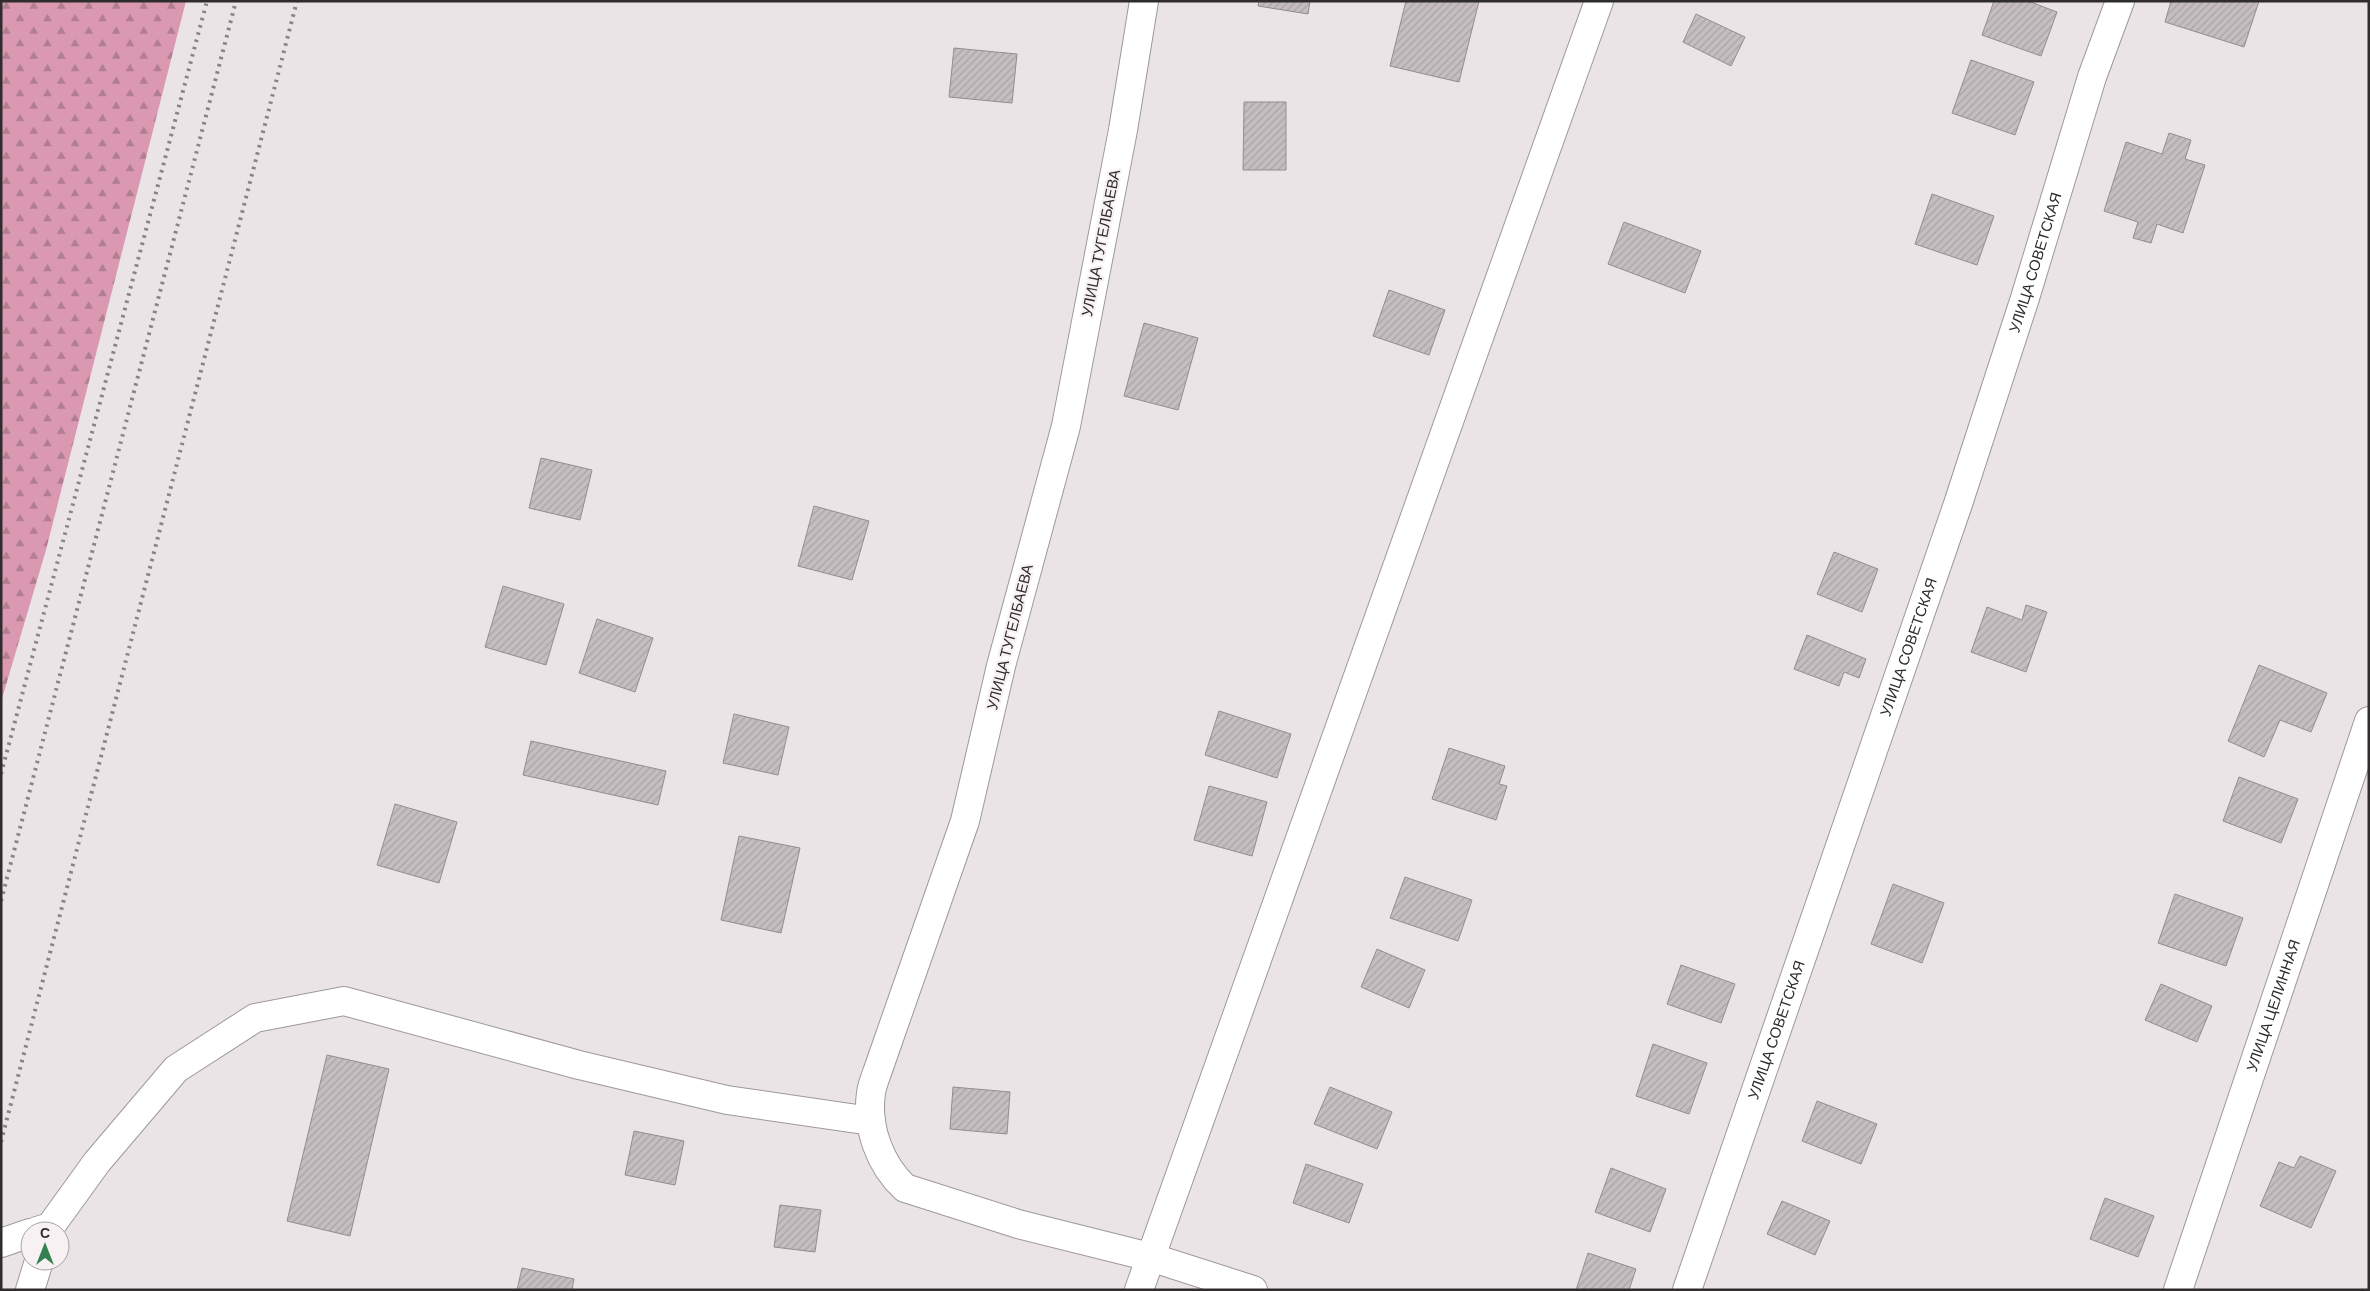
<svg xmlns="http://www.w3.org/2000/svg" width="2370" height="1291" font-family="Barlow,sans-serif">
  <style>
    .forest { fill: url(#forest-firs) }
    .building { fill: url(#building-hatch); stroke: #938d8f }
    .lines { fill: none; stroke-linecap: round; stroke-linejoin: round }
    .minor-casing { stroke: #9f989a; stroke-width: 30 }
    .minor { stroke: #fff; stroke-width: 28 }
    .rail { stroke: #878485; stroke-width: 4; stroke-dasharray: 2.5 5; stroke-linecap: butt }
    .labels { text-anchor: middle; stroke-width: 4.5; stroke-linejoin: round; paint-order: stroke }
    .street-label { font-size: 15px; fill: #2e2c2d; stroke: #f8f1f3 }
  </style>
  <defs>
    <pattern id="forest-firs" width="22" height="20" patternUnits="userSpaceOnUse" patternTransform="scale(1.25)"><rect width="22" height="20" fill="#da99b0"/><path d="M5 1l3.5 6h-7zM16 11l3.5 6h-7z" fill="#b17d90"/></pattern>
    <pattern id="building-hatch" width="6" height="6" patternUnits="userSpaceOnUse" patternTransform="scale(1.25)"><rect width="6" height="6" fill="#c4bec0"/><path d="M-1 1l2-2M0 6l6-6M5 7l2-2" fill="none" stroke="#a9a3a5"/></pattern>
  </defs>
  <rect width="100%" height="100%" fill="#eae4e6"/>
  <polygon class="forest" points="1,1 186,1 46,550 1,702"/>
  <g class="building">
    <polygon points="1259,1 1310,1 1308,14 1258,6"/>
    <polygon points="1406,1 1479,1 1459,82 1390,66"/>
    <polygon points="1994,1 2028,1 2057,12 2041,56 1982,35"/>
    <polygon points="2171,1 2259,1 2244,47 2165,22"/>
    <polygon points="1696,14 1745,37 1731,66 1683,42"/>
    <polygon points="954,48 1017,54 1012,103 949,97"/>
    <polygon points="1971,60 2034,82 2015,135 1952,113"/>
    <polygon points="1244,102 1286,102 1286,170 1243,170"/>
    <polygon points="2169,133 2191,140 2185,159 2205,165 2183,233 2157,224 2151,243 2133,238 2138,222 2104,211 2126,142 2162,154"/>
    <polygon points="1932,194 1994,216 1977,265 1915,244"/>
    <polygon points="1624,222 1701,251 1685,293 1608,264"/>
    <polygon points="1389,290 1445,310 1429,355 1373,336"/>
    <polygon points="1144,323 1198,338 1178,410 1124,396"/>
    <polygon points="541,458 592,470 580,520 529,508"/>
    <polygon points="814,506 869,521 852,580 798,566"/>
    <polygon points="1834,552 1878,569 1862,612 1817,594"/>
    <polygon points="503,586 564,604 546,665 485,647"/>
    <polygon points="2026,605 2047,612 2026,672 1971,652 1987,607 2022,620"/>
    <polygon points="597,619 653,638 635,692 579,673"/>
    <polygon points="1807,635 1866,659 1859,678 1844,672 1839,686 1794,669"/>
    <polygon points="2259,665 2327,693 2311,732 2280,720 2264,757 2228,741"/>
    <polygon points="1219,711 1291,734 1277,778 1205,755"/>
    <polygon points="734,714 789,727 778,775 723,763"/>
    <polygon points="531,741 666,771 658,805 523,775"/>
    <polygon points="1449,748 1505,766 1499,784 1507,786 1496,820 1432,799"/>
    <polygon points="2239,777 2298,799 2281,843 2223,821"/>
    <polygon points="1209,786 1267,802 1252,856 1194,840"/>
    <polygon points="395,804 457,822 439,883 377,865"/>
    <polygon points="739,836 800,848 781,933 721,920"/>
    <polygon points="1405,877 1472,900 1458,941 1390,918"/>
    <polygon points="1893,884 1944,903 1922,963 1871,944"/>
    <polygon points="2175,894 2243,918 2226,966 2158,943"/>
    <polygon points="1377,949 1425,970 1409,1008 1361,987"/>
    <polygon points="1681,965 1735,984 1721,1023 1667,1004"/>
    <polygon points="2161,984 2212,1006 2197,1042 2145,1020"/>
    <polygon points="1653,1044 1707,1063 1689,1114 1636,1096"/>
    <polygon points="327,1055 389,1069 350,1236 287,1221"/>
    <polygon points="953,1087 1010,1092 1007,1134 950,1129"/>
    <polygon points="1330,1087 1392,1112 1377,1149 1314,1124"/>
    <polygon points="1817,1101 1877,1124 1861,1164 1802,1141"/>
    <polygon points="634,1131 684,1141 675,1185 625,1175"/>
    <polygon points="2300,1156 2336,1171 2311,1228 2260,1206 2279,1162 2294,1168"/>
    <polygon points="1306,1164 1363,1184 1349,1223 1293,1203"/>
    <polygon points="1611,1168 1666,1189 1650,1232 1595,1212"/>
    <polygon points="2105,1198 2154,1216 2138,1257 2090,1239"/>
    <polygon points="1782,1201 1830,1221 1815,1255 1767,1234"/>
    <polygon points="780,1205 821,1210 815,1252 774,1247"/>
    <polygon points="1588,1253 1636,1269 1629,1290 1576,1290"/>
    <polygon points="522,1268 574,1279 572,1290 517,1290"/>
  </g>
  <g class="lines">
    <defs>
      <g id="minor">
        <path d="M1144 1 1123 130 1066 426 1001 666 965 821 879 1067C876 1076 872 1085 871 1093 866 1127 880 1165 905 1188L1018 1224 1150 1257 1253 1290"/>
        <polyline points="37,1231 50,1227 97,1162 176,1069 255,1018 344,1001 579,1065 727,1100 871,1121"/>
        <polyline points="1,1243 30,1233"/>
        <polyline points="30,1290 39,1261"/>
        <polyline points="1139,1290 1599,1"/>
        <path id="s1" d="M1687 1290 1958 504 2025 298 2092 77 2120 1"/>
        <path id="s2" d="M2178 1290 2369 721"/>
      </g>
    </defs>
    <use href="#minor" class="minor-casing"/>
    <use href="#minor" class="minor"/>
    <g class="rail">
      <polyline points="1,774 207,1"/>
      <polyline points="1,901 236,1"/>
      <polyline points="1,1142 297,1"/>
    </g>
  </g>
  <g class="labels">
    <g class="street-label">
      <text transform="translate(1101 243) rotate(-79)" y="5">УЛИЦА ТУГЕЛБАЕВА</text>
      <text dy="5" stroke="none"><textPath href="#s1" startOffset="1085">УЛИЦА СОВЕТСКАЯ</textPath></text>
      <text transform="translate(1010 637) rotate(-76)" y="5">УЛИЦА ТУГЕЛБАЕВА</text>
      <text dy="5" stroke="none"><textPath href="#s1" startOffset="680">УЛИЦА СОВЕТСКАЯ</textPath></text>
      <text dy="5" stroke="none"><textPath href="#s2" startOffset="300">УЛИЦА ЦЕЛИННАЯ</textPath></text>
      <text dy="5" stroke="none"><textPath href="#s1" startOffset="275">УЛИЦА СОВЕТСКАЯ</textPath></text>
    </g>
  </g>
  <rect width="2370" height="1291" fill="none" stroke="#2e2c2d" stroke-width="5"/>
  <g transform="translate(45 1246)"><circle r="24" fill="#f8f1f3" stroke="#a7a2a4"/>
  <path d="M0-4L9 19L0 12L-9 19Z" fill="#33804f"/>
  <text y="-8" font-size="14" font-weight="bold" text-anchor="middle" fill="#2e2c2d">С</text>
  </g>
</svg>
